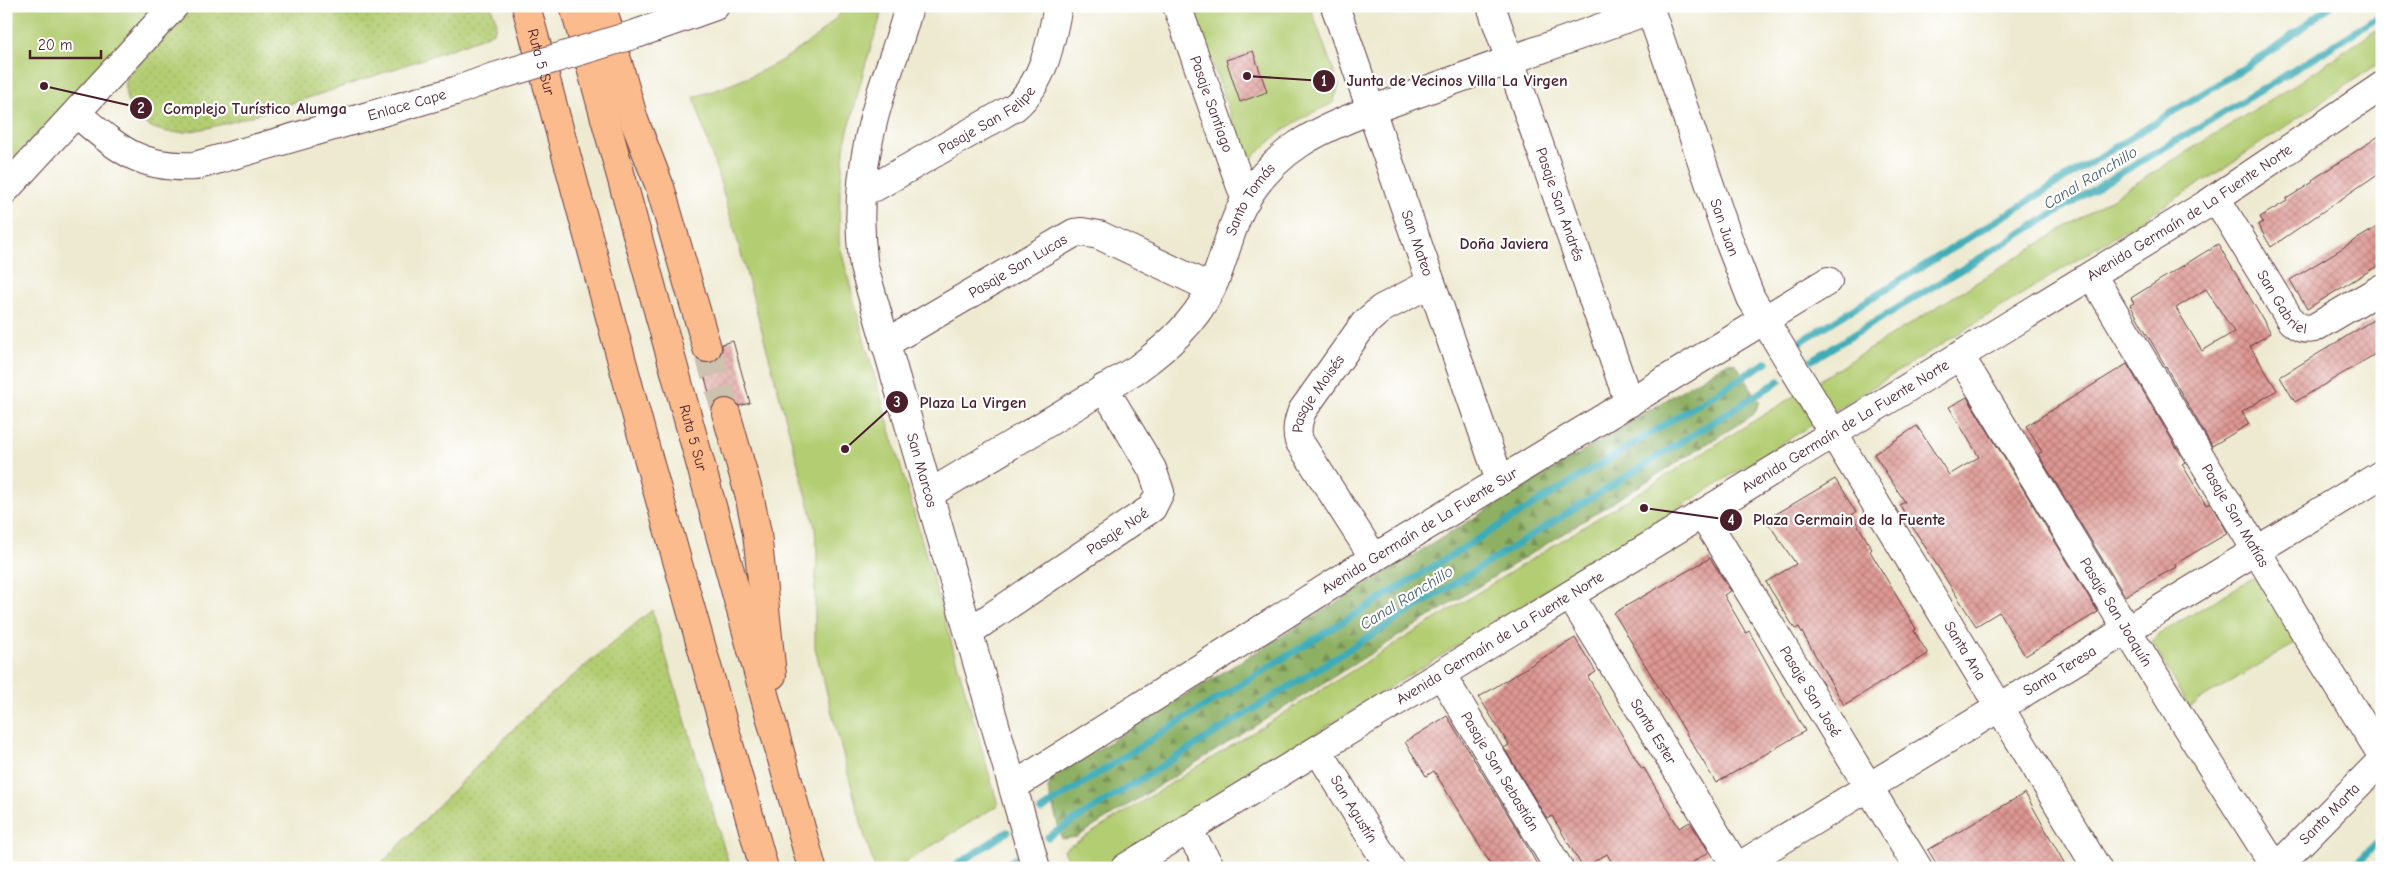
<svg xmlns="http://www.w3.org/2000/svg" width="2388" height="874" font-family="'Comic Neue',sans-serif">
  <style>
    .grass { fill: url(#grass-dots); stroke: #7e764e }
    .forest { fill: url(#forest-firs); stroke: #6c6848 }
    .green { fill: #b3cd72; stroke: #7e764e }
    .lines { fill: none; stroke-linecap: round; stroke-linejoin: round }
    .stream { stroke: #3cacb7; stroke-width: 7 }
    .building { fill: url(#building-cross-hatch); fill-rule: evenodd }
    .highway-tunnel { stroke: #cdc1b0; stroke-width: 28; stroke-dasharray: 28 14; stroke-linecap: butt }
    .minor-casing { stroke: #633d44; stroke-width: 30 }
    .highway-casing { stroke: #633d44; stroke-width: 30 }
    .minor { stroke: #fff; stroke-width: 28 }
    .highway { stroke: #fbbb8d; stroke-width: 28 }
    .minor-bridge-casing { stroke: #633d44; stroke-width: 30; stroke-linecap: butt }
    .minor-bridge { stroke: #fff; stroke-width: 28 }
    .labels { text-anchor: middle; stroke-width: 4.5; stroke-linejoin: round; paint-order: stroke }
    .street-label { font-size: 15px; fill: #4a1f2b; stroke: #fff }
    .water-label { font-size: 16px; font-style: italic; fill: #445e6a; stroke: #fff }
    .neighbourhood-label { font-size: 16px; font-weight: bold; fill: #4a1f2b; stroke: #fff }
    .leader { fill: none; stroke: #4a1f2b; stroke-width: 2 }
    .callout-dot { fill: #4a1f2b; stroke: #fff; stroke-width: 2 }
    .mark-label { font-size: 15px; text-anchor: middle; font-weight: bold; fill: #fff }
    .callout-label { font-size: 16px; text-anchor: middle; font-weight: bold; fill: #4a1f2b; stroke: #fff; stroke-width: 4.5; stroke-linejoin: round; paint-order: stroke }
  </style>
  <defs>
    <pattern id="grass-dots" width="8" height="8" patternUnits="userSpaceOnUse" patternTransform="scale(1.25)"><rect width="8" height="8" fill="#b3cd72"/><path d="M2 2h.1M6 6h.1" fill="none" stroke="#9bb063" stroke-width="1.8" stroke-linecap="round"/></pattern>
    <pattern id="forest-firs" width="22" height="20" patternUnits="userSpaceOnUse" patternTransform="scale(1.25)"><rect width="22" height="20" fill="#8eb064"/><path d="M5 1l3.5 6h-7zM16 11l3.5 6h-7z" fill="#768f53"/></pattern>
    <pattern id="building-cross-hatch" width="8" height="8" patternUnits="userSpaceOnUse" patternTransform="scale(1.25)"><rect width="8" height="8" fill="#de9893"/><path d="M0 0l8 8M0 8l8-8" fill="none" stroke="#b67b78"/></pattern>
  </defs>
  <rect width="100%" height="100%" fill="#fff"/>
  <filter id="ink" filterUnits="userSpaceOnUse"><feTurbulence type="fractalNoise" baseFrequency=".02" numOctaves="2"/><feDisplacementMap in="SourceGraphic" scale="10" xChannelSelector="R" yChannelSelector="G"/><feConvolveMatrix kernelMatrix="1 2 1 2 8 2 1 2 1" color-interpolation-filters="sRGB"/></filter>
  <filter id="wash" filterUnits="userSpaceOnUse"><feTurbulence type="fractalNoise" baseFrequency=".0096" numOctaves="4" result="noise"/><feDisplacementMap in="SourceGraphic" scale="20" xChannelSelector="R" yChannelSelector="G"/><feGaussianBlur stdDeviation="1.12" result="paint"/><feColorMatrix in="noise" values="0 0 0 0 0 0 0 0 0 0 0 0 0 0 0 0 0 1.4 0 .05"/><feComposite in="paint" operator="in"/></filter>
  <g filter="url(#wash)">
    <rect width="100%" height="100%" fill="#eeead1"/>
    <g class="grass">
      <path d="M192 6H491L497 23 493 32 481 38C415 62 350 85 283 106 251 116 217 128 184 132 150 136 118 112 127 77Z"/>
      <polygon points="652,610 730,868 377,868 531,711"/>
    </g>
    <polygon class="forest" points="1728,362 1736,364 1760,402 1753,415 1077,837 1062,839 1048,789 1051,778"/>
    <g class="green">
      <polygon points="6,6 157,6 6,166"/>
      <path d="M847 6H884L865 66 845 142 840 189 839 242 864 339 998 805 896 868H875L864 834 815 648V588L817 556 815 527 733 224 694 97C753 79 806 54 847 6Z"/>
      <path d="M1193 6H1310L1339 86 1333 103C1292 121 1279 132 1247 163Z"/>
      <polygon points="2382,26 2382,61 2215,174 1100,868 1071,868 1064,850 2310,75"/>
      <polygon points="2262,577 2301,640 2188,707 2152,642 2159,634 2251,579"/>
    </g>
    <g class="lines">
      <g class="stream">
        <polyline points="1800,342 2273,50 2330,6"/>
        <polyline points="1812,360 2099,186 2265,88 2382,15"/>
        <polyline points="1041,810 1166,730 1767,362"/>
        <polyline points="1048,837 1779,381"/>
        <polyline points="952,868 1007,832"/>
        <polyline points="1001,868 1015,859"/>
        <polyline points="2353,868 2382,838"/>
      </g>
    </g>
    <g id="blocks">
      <g class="building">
        <polygon points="1253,51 1267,92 1240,102 1226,60"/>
        <polygon points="2382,134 2382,171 2271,247 2258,225 2263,222 2260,217 2287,201 2286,199 2313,182 2312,180"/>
        <polygon points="2382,224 2382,263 2307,309 2290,280"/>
        <path d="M2218 244 2271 333 2250 346 2277 390 2242 412 2249 424 2212 446 2130 305 2134 303 2131 298ZM2206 289 2234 332 2202 351 2176 308Z"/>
        <polygon points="2373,320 2382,333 2382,350 2295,402 2280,377"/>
        <polygon points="733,341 750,403 739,406 730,398 722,398 713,406 700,361 711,363 718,359 722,352 722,344"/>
        <polygon points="2127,364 2185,462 2182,464 2206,505 2210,503 2228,533 2175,564 2176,567 2125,596 2038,454 2042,452 2026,426"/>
        <polygon points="1967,397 2098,612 2025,656 1999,612 1976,626 1915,531 1900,505 1905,502 1874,454 1917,426 1949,475 1979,457 1949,407"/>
        <polygon points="1835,479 1856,512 1852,515 1872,549 1870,551 1916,629 1914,631 1928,654 1844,705 1799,627 1795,629 1766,582 1796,564 1766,520"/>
        <polygon points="1710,558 1731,591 1724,595 1746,633 1749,631 1805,731 1716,783 1614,613"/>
        <polygon points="1575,638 1596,672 1588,677 1642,769 1644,768 1679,828 1690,822 1709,852 1683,868 1615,868 1607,854 1583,868 1552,816 1547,819 1504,748 1509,745 1479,697"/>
        <polygon points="1447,716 1520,834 1539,868 1493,868 1434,771 1426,776 1405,742"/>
        <polygon points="2025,793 2067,868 1939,868 1928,850"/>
      </g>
    </g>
  </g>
  <g filter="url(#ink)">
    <use href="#blocks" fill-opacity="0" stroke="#633d44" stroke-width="1"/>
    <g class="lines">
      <polyline class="highway-tunnel" points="707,348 726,413"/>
      <defs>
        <g id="minor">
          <path id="s1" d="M909 6C902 36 890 64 881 93 863 152 855 206 864 267L1036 868"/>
          <path id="s2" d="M1177 6 1246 201"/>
          <path id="s3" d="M1335 6 1500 481"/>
          <path id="s4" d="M1491 6 1629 403"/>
          <path id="s5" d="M1649 6 1730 244 1751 298 2097 868"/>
          <polyline points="639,33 715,6"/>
          <path id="s6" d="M77 114C118 148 138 169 195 166L455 91 491 78"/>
          <polyline points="6,189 174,6"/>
          <path id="s7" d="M862 191 875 187 1015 107C1044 82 1051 42 1058 6"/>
          <path id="s8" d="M2216 198 2291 321C2299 328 2304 330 2314 328L2382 288"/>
          <path id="s9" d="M2092 275 2312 644 2382 755"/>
          <path id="s10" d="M885 344 1074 233 1082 232 1099 235 1211 288"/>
          <path id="s11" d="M1960 356 2182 720 2276 868"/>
          <path id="s12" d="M929 494 1137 369C1167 347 1194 323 1211 289 1225 261 1229 228 1245 201 1276 149 1318 130 1371 110L1650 10"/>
          <path id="s13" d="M1702 514 1918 868"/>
          <path id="s14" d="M1374 558 1299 441C1296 430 1298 422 1302 411L1364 324 1381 309 1431 283"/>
          <path id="s15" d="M1570 595 1737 868"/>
          <path id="s16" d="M970 631 1152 508 1160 492 1152 469 1104 388"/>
          <path id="s17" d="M1441 674 1559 868"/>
          <path id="s18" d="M1318 750 1390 868"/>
          <path id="s19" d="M1014 786 1374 558 1828 281"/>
          <polyline points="1187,829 1211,868"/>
          <path id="s20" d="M1125 868 2207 204 2382 86"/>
          <path id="s21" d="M1736 868 2382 474"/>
          <path id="s22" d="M2276 868 2382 760"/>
        </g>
        <g id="highway">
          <path id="s23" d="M526 6 647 454 764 868"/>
          <path id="s24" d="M574 6 812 868"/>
          <polyline points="602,6 634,120 660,187 707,348"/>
          <polyline points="726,413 749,494 757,533 772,675"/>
        </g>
      </defs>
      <use href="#minor" class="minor-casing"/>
      <use href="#highway" class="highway-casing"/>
      <use href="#minor" class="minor"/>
      <use href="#highway" class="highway"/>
      <defs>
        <polyline id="minor-bridge" points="491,78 639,33"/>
      </defs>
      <use href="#minor-bridge" class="minor-bridge-casing"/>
      <use href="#minor-bridge" class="minor-bridge"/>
    </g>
  </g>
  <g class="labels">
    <g class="street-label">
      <text dy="5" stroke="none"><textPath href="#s23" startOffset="58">Ruta 5 Sur</textPath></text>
      <text dy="5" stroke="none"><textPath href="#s2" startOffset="104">Pasaje Santiago</textPath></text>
      <text dy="5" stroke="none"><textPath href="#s6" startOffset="354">Enlace Cape</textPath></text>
      <text dy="5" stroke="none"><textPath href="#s7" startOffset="144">Pasaje San Felipe</textPath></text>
      <text dy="5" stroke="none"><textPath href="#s12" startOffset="451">Santo Tomás</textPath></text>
      <text dy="5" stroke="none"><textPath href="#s4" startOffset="210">Pasaje San Andrés</textPath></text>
      <text dy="5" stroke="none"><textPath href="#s20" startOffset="1250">Avenida Germaín de La Fuente Norte</textPath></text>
      <text dy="5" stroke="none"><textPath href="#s5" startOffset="234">San Juan</textPath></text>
      <text dy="5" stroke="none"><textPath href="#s3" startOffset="251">San Mateo</textPath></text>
      <text dy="5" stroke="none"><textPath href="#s10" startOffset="154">Pasaje San Lucas</textPath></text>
      <text dy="5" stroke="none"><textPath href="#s8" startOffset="124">San Gabriel</textPath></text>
      <text dy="5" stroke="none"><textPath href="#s14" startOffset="192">Pasaje Moisés</textPath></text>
      <text dy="5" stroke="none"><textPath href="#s20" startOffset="845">Avenida Germaín de La Fuente Norte</textPath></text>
      <text dy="5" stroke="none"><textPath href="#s24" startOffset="448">Ruta 5 Sur</textPath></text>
      <text dy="5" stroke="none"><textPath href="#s1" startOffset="479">San Marcos</textPath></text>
      <text dy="5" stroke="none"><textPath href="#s9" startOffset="280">Pasaje San Matías</textPath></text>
      <text dy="5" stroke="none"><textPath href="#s19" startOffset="479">Avenida Germaín de La Fuente Sur</textPath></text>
      <text dy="5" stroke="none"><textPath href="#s16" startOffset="178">Pasaje Noé</textPath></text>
      <text dy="5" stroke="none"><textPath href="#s11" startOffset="300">Pasaje San Joaquín</textPath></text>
      <text dy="5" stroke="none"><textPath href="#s20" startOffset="440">Avenida Germaín de La Fuente Norte</textPath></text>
      <text dy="5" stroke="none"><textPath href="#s5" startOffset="722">Santa Ana</textPath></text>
      <text dy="5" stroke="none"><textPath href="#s21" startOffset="379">Santa Teresa</textPath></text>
      <text dy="5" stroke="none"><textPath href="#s13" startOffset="208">Pasaje San José</textPath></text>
      <text dy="5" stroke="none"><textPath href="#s15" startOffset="160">Santa Ester</textPath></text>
      <text dy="5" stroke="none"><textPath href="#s17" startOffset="114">Pasaje San Sebastián</textPath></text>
      <text dy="5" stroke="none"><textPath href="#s18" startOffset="69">San Agustín</textPath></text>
      <text dy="5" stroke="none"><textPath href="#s22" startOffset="76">Santa Marta</textPath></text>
    </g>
    <g class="water-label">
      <text transform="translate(2090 177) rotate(-31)" y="6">Canal Ranchillo</text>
      <text transform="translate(1406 597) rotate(-32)" y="6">Canal Ranchillo</text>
    </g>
    <g class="neighbourhood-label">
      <text x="1504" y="249">Doña Javiera</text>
    </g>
  </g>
  <path class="leader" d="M1247 76L1324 81M44 86L141 108M845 449L897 402M1644 508L1731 520"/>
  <g class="callout-dot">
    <circle cx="1247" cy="76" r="5"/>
    <circle cx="44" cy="86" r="5"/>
    <circle cx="845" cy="449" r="5"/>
    <circle cx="1644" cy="508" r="5"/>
    <circle cx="1324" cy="81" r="12"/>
    <circle cx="141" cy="108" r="12"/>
    <circle cx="897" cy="402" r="12"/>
    <circle cx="1731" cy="520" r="12"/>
  </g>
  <g class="mark-label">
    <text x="1324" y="86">1</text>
    <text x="141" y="113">2</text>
    <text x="897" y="407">3</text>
    <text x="1731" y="525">4</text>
  </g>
  <g class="callout-label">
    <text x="1457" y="86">Junta de Vecinos Villa La Virgen</text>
    <text x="255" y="114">Complejo Turístico Alumga</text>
    <text x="973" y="408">Plaza La Virgen</text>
    <text x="1849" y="525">Plaza Germain de la Fuente</text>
  </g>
  <rect width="2388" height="874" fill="none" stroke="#fff" stroke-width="25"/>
  <path d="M30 50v8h71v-8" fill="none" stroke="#4a1f2b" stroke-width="2.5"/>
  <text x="38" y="50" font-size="15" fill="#4a1f2b" stroke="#ffffff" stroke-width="4" paint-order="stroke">20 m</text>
</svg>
